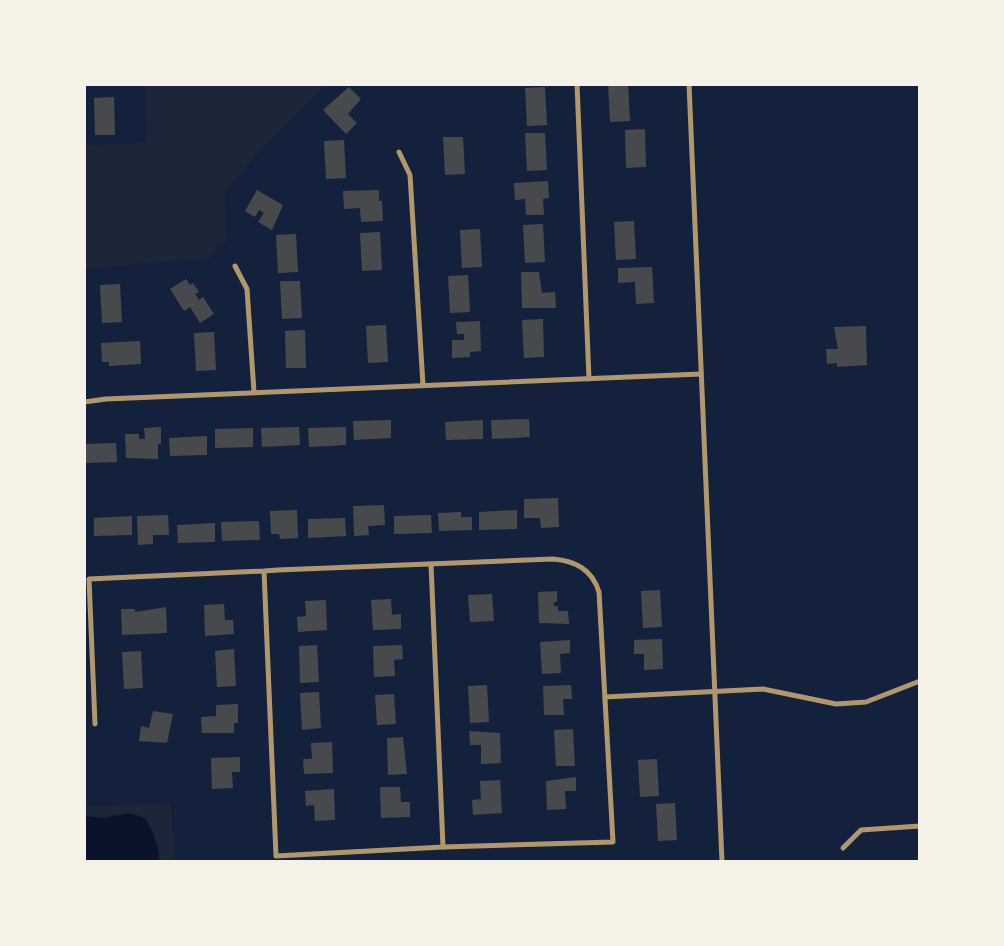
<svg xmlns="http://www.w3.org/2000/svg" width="1004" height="946" font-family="Helvetica,sans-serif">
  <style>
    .green { fill: #1d2539 }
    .water { fill: #0b132b }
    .building { fill: #48494c }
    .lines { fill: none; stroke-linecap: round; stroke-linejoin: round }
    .minor { stroke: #b1986c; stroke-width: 5 }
  </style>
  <rect width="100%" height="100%" fill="#14213d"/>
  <g class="green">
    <polygon points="144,84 326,84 267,142 225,192 226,241 216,247 209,258 84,268 84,145 147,143"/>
    <polygon points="171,804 174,862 159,862 159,846 113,815 103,818 84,816 84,807"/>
  </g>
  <path class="water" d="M129 813 145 818C154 833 159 844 159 862H84V816L103 818Z"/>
  <g class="building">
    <polygon points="608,84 628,84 630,121 610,122"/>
    <polygon points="349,87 361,99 348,114 357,123 346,134 323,110"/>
    <polygon points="545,87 547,125 527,126 525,88"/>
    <polygon points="114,97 115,135 95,135 94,98"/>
    <polygon points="645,129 646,167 626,168 625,130"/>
    <polygon points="525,133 545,133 547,170 527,171"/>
    <polygon points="443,137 463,137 465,174 445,175"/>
    <polygon points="344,140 346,178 326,179 324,141"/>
    <polygon points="548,181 549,198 543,199 544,215 526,215 525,199 515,200 514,183"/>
    <polygon points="257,190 283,205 272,230 258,222 264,213 259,210 255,217 245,211"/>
    <polygon points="379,190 379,201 382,201 383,221 361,222 360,208 344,209 343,191"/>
    <polygon points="634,221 636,259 616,260 614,222"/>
    <polygon points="543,224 545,262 525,263 523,225"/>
    <polygon points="480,229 482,267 462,268 460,230"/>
    <polygon points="380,232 382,270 362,271 360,233"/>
    <polygon points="296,234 298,272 278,273 276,235"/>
    <polygon points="652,267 654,303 636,304 635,282 618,283 618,268"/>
    <polygon points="521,272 539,272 542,293 555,292 556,308 522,308"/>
    <polygon points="468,275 470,312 450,313 448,276"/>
    <polygon points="186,279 190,285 193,283 199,292 195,294 199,300 203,297 214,314 200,323 190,307 184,311 170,289"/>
    <polygon points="280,281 300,281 302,318 282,319"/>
    <polygon points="120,284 122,322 102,323 100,285"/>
    <polygon points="543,319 544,357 524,358 522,320"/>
    <polygon points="480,321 481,351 470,352 470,357 452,358 452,340 464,340 464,334 457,334 456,322"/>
    <polygon points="386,325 388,362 368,363 366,326"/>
    <polygon points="866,326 867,365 837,367 837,363 827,364 826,349 838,349 834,327"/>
    <polygon points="305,330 306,368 286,368 285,331"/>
    <polygon points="214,332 216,370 196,371 194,333"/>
    <polygon points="140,341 141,364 109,366 109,362 102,362 101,343"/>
    <polygon points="529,419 530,437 492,439 491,420"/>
    <polygon points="391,420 391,438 354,440 353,421"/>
    <polygon points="483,420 483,439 446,440 445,422"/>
    <polygon points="161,427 161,444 158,444 158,459 126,458 125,434 139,434 139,439 145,439 144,428"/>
    <polygon points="299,427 300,445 262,447 261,428"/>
    <polygon points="346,427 346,445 309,447 308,428"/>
    <polygon points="253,428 253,447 215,448 215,429"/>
    <polygon points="207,436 207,455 170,456 169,438"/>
    <polygon points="116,443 117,462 84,463 84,444"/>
    <polygon points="558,498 559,527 541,528 540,518 524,518 524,499"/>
    <polygon points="384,505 385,525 368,526 369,535 354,536 353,506"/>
    <polygon points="297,510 298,538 280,539 279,534 271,534 270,511"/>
    <polygon points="517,510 517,529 479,530 479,512"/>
    <polygon points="461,512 461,517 472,517 472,530 439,531 438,513"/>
    <polygon points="168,515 169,535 153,535 153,544 138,545 137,516"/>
    <polygon points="431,515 432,533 394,534 394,516"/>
    <polygon points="132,516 132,535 94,536 94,518"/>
    <polygon points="345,518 346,536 308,538 308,519"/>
    <polygon points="259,521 260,540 222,541 221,522"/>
    <polygon points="215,523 215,542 178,543 177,525"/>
    <polygon points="660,590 662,627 643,628 641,591"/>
    <polygon points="557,591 557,602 554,602 554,606 558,606 558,611 568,611 569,624 539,623 538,592"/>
    <polygon points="492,594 494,621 470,622 468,595"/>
    <polygon points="391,599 392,615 401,614 401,629 373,630 371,600"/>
    <polygon points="326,600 327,630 298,632 297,617 306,616 305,601"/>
    <polygon points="224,604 225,620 233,620 234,634 205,636 204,605"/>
    <polygon points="166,607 167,633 122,635 121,609 135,609 135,612"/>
    <polygon points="662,639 663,669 644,670 644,654 634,654 634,640"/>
    <polygon points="570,640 570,653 560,654 561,673 542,674 540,642"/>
    <polygon points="317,645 319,682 300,683 299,646"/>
    <polygon points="402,645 403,659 394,660 395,676 374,677 373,646"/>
    <polygon points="234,649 236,686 217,687 215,651"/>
    <polygon points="141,651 143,688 124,689 122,652"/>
    <polygon points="487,685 489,722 470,723 468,686"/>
    <polygon points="571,685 572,699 563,699 564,715 544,715 543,686"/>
    <polygon points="319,692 321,728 302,730 300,693"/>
    <polygon points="394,694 396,724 377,725 375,695"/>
    <polygon points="238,704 238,723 234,723 234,733 202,733 201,717 216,716 216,705"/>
    <polygon points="153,711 173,714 167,743 139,741 141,726 149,728"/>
    <polygon points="573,729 575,766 556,766 554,730"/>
    <polygon points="469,731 500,733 501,763 481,764 481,745 470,745"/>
    <polygon points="403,737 407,774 388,775 387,738"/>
    <polygon points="332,742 333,773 304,774 303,759 312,759 311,743"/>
    <polygon points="240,757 240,772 232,772 233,788 212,789 211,758"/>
    <polygon points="657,759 659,796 640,797 638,760"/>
    <polygon points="576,777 576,791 565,791 566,809 547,810 546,781"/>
    <polygon points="500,780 502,813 473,815 472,800 481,799 480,781"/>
    <polygon points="380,787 400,787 401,802 410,802 410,817 381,818"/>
    <polygon points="334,789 335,820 315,821 314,805 306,806 305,791"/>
    <polygon points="675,803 677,840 658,841 656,804"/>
  </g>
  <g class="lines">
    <g class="minor">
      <polyline points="577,84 589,379"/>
      <polyline points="689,84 722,862"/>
      <polyline points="399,152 410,175 423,385"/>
      <polyline points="235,266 247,289 254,392"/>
      <polyline points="84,402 106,399 701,374"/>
      <polyline points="431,564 443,847"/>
      <polyline points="605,697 763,689 836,704 866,702 920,681"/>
      <path d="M95 724 89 579 264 571 278 570 553 559C575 561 592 569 599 592L613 842 443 847 276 856 264 571"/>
      <polyline points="843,848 861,830 920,826"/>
    </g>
  </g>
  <rect width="1004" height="946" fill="none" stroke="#f6f1e7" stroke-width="172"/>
</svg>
